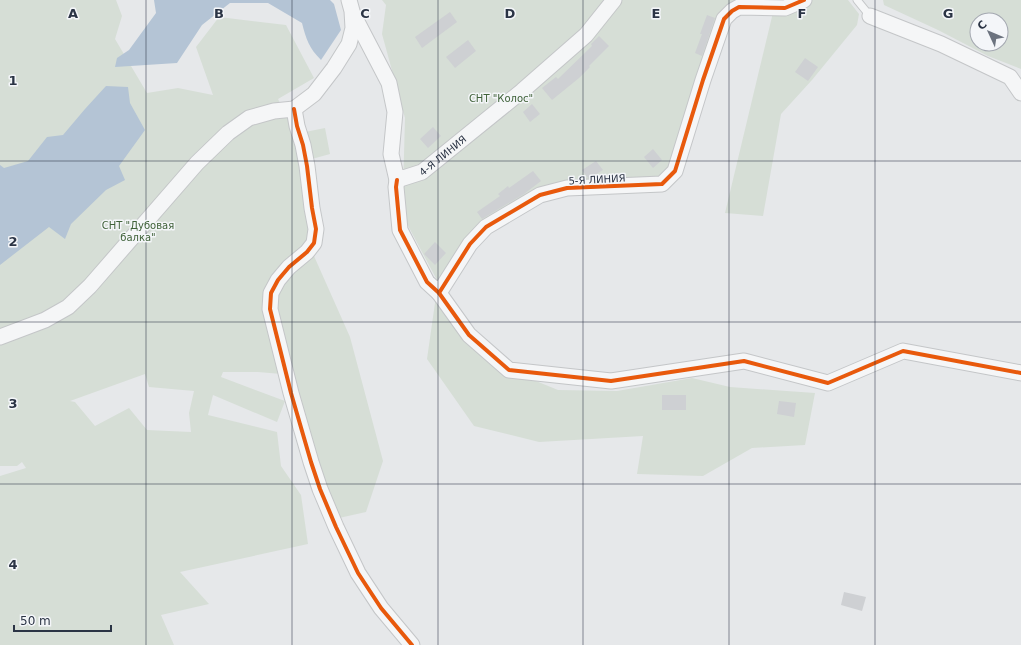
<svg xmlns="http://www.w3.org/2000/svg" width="1021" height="645" font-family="'DejaVu Sans',sans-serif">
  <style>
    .green { fill: #d6ded6; fill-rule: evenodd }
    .water { fill: #b4c4d5 }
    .building { fill: #ced0d3 }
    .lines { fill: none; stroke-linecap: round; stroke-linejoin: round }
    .lane-casing { stroke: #c4c6c8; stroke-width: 9 }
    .street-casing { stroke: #c4c6c8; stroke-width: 17 }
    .lane { stroke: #f5f6f7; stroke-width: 7 }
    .street { stroke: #f5f6f7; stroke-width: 15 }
    .cycleway-casing { stroke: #f4f6f9; stroke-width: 6 }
    .cycleway { stroke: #e8590c; stroke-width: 4 }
    .grid { fill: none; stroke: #2b3445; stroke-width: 1; stroke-opacity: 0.55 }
    .labels { text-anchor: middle; stroke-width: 3; stroke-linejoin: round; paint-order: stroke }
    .park-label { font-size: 10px; fill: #3f6138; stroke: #f4f6f9 }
    .street-label { font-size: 10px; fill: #2b3445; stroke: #f4f6f9 }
    .grid-label { font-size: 13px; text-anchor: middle; font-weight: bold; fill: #2b3445; stroke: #f4f6f9; stroke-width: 3; stroke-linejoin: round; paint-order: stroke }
  </style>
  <rect width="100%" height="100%" fill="#e6e8ea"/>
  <g class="green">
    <path d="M0 0H116L122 16 115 39 147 93 178 88 213 95 196 47 219 17 286 25 314 78 278 99 295 134 325 128 330 154 301 162 310 247 350 337 383 461 366 512 339 518 319 468 293 375 258 372H223L221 377 285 401 277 422 213 395 208 415 277 432 281 466 301 495 308 544 180 572 209 604 161 615 174 645H0V476L26 468 22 462 17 466H0ZM145 374 149 387 194 391 189 413 191 432 147 430 129 408 95 426 75 402 70 401Z"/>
    <polygon points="382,0 736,0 713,48 673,168 658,180 540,189 447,271 451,321 509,370 558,390 617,391 692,378 730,387 815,393 805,445 752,448 703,476 637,474 643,436 539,442 474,426 427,359 438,282 405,220 403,191 405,118 382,34 386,5"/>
    <polygon points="776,0 848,0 859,14 857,25 812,80 781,114 763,216 725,213"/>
    <path d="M883 0H1021V69L988 56 938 30 884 5ZM977 20H1001V44H977Z"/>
  </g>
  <g class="water">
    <path d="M154 0H330L334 4 341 30 321 60C309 48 306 39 302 23L268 3H230L202 25 177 63 115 67 117 58 129 50 156 13Z"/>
    <polygon points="106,86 128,87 130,103 145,130 119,166 125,180 106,190 71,224 65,239 49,227 0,265 0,165 4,168 28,161 47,137 63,135 85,109"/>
  </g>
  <g class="building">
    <polygon points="450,12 457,22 422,48 415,37"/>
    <polygon points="707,15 715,18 702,56 695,53 702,34 700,34"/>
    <polygon points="599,36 609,46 589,66 590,67 579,78 552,100 542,88 556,77 558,79 592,46 591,44"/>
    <polygon points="468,40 476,51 455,68 446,57"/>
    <polygon points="805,58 818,67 808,81 795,72"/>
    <polygon points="532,104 540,114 530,122 523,112"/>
    <polygon points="433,127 441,136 428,148 420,139"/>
    <polygon points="653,149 662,160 653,168 644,157"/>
    <polygon points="596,161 603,170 590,178 588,178 582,170"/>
    <polygon points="533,171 541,181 524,194 482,219 477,212 500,196 498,194 508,186 509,188"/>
    <polygon points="435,242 446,253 435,265 424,254"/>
    <rect x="662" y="395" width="24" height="15"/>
    <polygon points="779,401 796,403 794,417 777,414"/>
    <polygon points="844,592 866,597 862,611 841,605"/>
  </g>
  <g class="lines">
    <defs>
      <polyline id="lane" points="857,0 870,16"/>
      <g id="street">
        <path id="s1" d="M353 14 389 83 395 112 391 154 397 180 422 172 522 91 586 35 614 0"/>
        <polyline points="870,16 941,44 1010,77 1021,93"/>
        <polyline points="294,109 297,126 303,145 307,166 312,208 316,229 314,243 307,252 289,267 278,280 271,293 270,309 291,393 311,462 320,489 336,527 358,573 381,608 412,645"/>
        <polyline points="397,180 396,187 400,230 427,282 439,293 470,244 486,227 540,195 567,188 662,184 675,171 703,80 724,19 732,11 739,7 785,8 804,0"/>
        <polyline points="439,293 469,335 509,370 611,381 744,361 828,383 903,351 1021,373"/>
        <polyline points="0,337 45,320 68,307 90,286 197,163 228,133 249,118 274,111 294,109 314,94 334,68 349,44 353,28 352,11 349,0"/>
      </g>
    </defs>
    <use href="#lane" class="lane-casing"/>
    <use href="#street" class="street-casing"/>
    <use href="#lane" class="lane"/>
    <use href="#street" class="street"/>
    <defs>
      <g id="cycleway">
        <polyline points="294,109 297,126 303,145 307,166 312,208 316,229 314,243 307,252 289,267 278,280 271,293 270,309 291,393 311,462 320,489 336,527 358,573 381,608 412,645"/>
        <polyline points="397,180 396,187 400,230 427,282 439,293 470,244 486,227 540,195 567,188 662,184 675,171 703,80 724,19 732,11 739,7 785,8 804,0"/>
        <polyline points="439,293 469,335 509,370 611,381 744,361 828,383 903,351 1021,373"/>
      </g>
    </defs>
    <use href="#cycleway" class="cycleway-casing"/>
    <use href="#cycleway" class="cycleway"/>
  </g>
  <path class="grid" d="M146 0V645M292 0V645M438 0V645M583 0V645M729 0V645M875 0V645M0 161H1021M0 322H1021M0 484H1021"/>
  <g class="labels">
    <g class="park-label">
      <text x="501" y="102">СНТ "Колос"</text>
      <text x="138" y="229">СНТ "Дубовая<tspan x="138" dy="12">балка"</tspan></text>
    </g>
    <g class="street-label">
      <text dy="4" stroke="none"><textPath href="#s1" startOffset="229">4-Я ЛИНИЯ</textPath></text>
      <text transform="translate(597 179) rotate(-3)" y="4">5-Я ЛИНИЯ</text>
    </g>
  </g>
  <g class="grid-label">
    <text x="73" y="18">A</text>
    <text x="219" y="18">B</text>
    <text x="365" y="18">C</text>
    <text x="510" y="18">D</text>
    <text x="656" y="18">E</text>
    <text x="802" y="18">F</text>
    <text x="948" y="18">G</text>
    <text x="13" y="85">1</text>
    <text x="13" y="246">2</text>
    <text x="13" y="408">3</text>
    <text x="13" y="569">4</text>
  </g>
  <g transform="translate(989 32) rotate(314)"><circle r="19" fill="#f4f6f9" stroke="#a4a8b1"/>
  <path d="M0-3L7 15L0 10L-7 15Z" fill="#6c737f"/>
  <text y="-6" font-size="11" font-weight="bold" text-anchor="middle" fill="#2b3445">С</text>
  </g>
  <path d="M14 625v6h97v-6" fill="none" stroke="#2b3445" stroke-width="2"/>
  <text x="20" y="625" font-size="12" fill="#2b3445" stroke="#f4f6f9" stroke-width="3" paint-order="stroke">50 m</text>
</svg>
